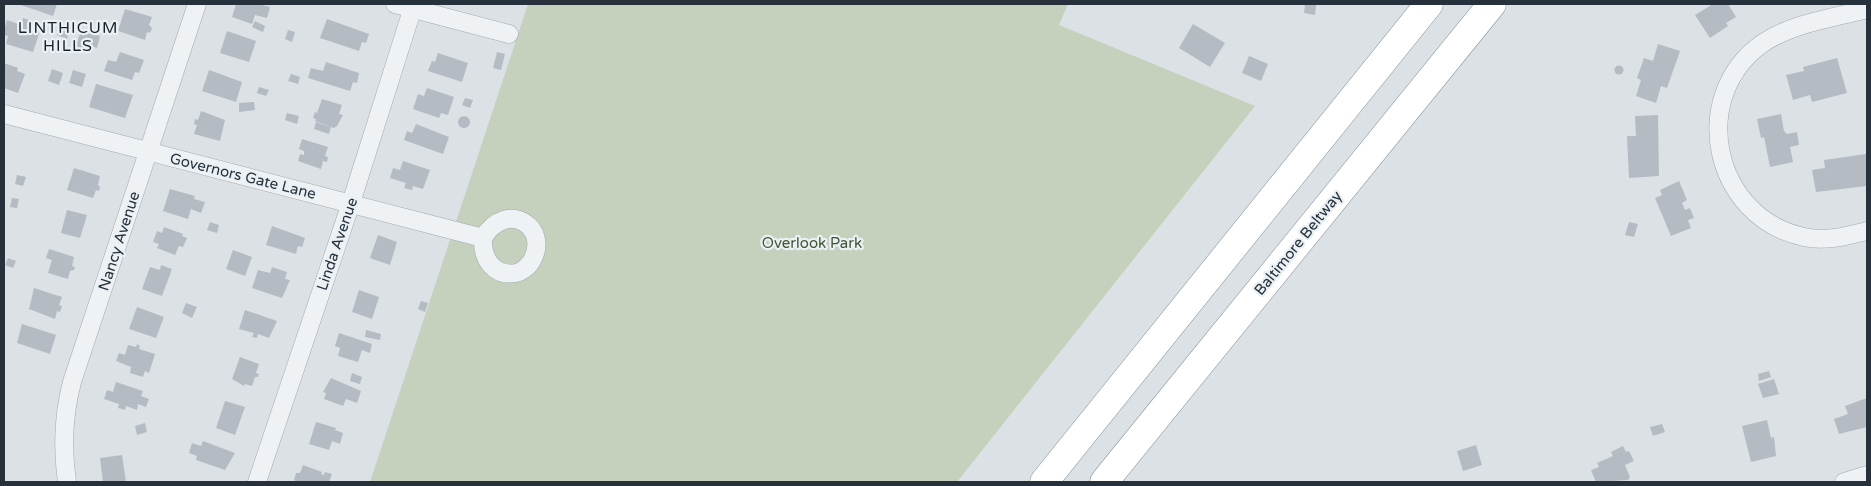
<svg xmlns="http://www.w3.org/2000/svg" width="1871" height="486" font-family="'Varela Round',sans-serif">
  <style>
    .green { fill: #c5d0bd }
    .building { fill: #b4bbc2 }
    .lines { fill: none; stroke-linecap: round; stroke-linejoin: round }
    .street-casing { stroke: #a2a9b0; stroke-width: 19 }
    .highway-casing { stroke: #84919c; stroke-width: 29 }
    .street { stroke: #eff2f4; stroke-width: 18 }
    .highway { stroke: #fff; stroke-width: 28 }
    .labels { text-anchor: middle; stroke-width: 4.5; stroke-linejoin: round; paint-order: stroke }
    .street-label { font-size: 15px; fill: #26313c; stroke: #ebf0f4 }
    .park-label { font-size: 15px; fill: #405734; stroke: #ebf0f4 }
    .neighbourhood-label { font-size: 16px; letter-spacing: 1px; fill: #19222c; stroke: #ebf0f4 }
  </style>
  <rect width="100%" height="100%" fill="#dce1e6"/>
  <polygon class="green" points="528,4 1068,4 1059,25 1255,106 957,482 370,482"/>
  <g class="building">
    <polygon points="18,4 57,4 53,16"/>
    <polygon points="236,4 258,4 270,7 267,18 255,15 252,24 232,17"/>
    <polygon points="1305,4 1316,5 1315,15 1304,13"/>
    <polygon points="1713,4 1728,4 1736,17 1726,23 1728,26 1710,38 1695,15"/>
    <polygon points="125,9 152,17 149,25 152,28 150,33 147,32 145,40 118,31"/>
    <polygon points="23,18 35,22 33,29 40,31 33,52 6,44 8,36 4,35 4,30 7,20 21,25"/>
    <polygon points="327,19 369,34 366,43 362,42 359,51 320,38"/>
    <polygon points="255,21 265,26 263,32 252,27"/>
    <polygon points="1193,24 1225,43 1210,67 1179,48"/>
    <polygon points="60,27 70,30 67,39 57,35"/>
    <polygon points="81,30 100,36 97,48 91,46 89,53 75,49"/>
    <polygon points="288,30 295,32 292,42 285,39"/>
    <polygon points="227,31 256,41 249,62 220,53"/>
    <polygon points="1658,44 1680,51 1667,88 1661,86 1656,103 1636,96 1641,80 1637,78 1644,58 1653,61"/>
    <polygon points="120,52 144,60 139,73 135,72 132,80 104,71 108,60 116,62"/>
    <polygon points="497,52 505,54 501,70 493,68"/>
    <polygon points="438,53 468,63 462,82 428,71 432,61 435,62"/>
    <polygon points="1249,56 1268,64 1261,81 1242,73"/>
    <polygon points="1837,58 1847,93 1812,102 1810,95 1793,100 1786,75 1804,71 1803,67"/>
    <polygon points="326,62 359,73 357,83 353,82 350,91 308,78 311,68 323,71"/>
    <polygon points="4,63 18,68 17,71 25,74 18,93 4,88"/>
    <circle cx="1619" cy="70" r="4.5"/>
    <polygon points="52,69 63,73 59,85 48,81"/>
    <polygon points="73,70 86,74 82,87 69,83"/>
    <polygon points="209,70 242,82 236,102 202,91"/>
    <polygon points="291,74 300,77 298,84 288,81"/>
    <polygon points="96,84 133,95 125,118 89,107"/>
    <polygon points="259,87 269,90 266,96 257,93"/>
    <polygon points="427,88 454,97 448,115 441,113 439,118 413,109 418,94 424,96"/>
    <polygon points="465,98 473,100 470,108 462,105"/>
    <polygon points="322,99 342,105 339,114 343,115 337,126 334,128 315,121 316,119 313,118 315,112 317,113"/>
    <polygon points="254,102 255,110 239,112 239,103"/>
    <polygon points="201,111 225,120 220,141 194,134 197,125 194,124 195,119 198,120"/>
    <polygon points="287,113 299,116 297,124 285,120"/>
    <polygon points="1781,114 1784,131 1787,134 1797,132 1799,145 1790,147 1793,162 1770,167 1764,137 1761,138 1757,119"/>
    <polygon points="1658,115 1659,176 1629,178 1627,136 1636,136 1635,116"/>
    <circle cx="464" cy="122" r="6"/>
    <polygon points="316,122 331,127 329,134 314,129"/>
    <polygon points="416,124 449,137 443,154 404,140 407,131 412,133"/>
    <polygon points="302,139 328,147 325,156 328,157 327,162 323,161 321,169 298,161 300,154 304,155 304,151 299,149"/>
    <polygon points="1866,154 1867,186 1816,192 1812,170 1825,168 1824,160"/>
    <polygon points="403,161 430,170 423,189 413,186 412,190 404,188 406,183 390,178 393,168 400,170"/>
    <polygon points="74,168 100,176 98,185 100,187 99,191 96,190 93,198 67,190"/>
    <polygon points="17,175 26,177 23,186 15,184"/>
    <polygon points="1679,181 1687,200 1682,203 1685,210 1690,208 1694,218 1688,220 1691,228 1671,236 1655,198 1662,195 1660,190"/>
    <polygon points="170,189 195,196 194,199 205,202 201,213 191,209 188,219 163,211"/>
    <polygon points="12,198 19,199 17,208 10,207"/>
    <polygon points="67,210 87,215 80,238 61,233"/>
    <polygon points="210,222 219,225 217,233 207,230"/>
    <polygon points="1629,222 1638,224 1634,237 1625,235"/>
    <polygon points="272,226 305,238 302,247 298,246 296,254 266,245"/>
    <polygon points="164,227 183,234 182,236 187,238 183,247 179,246 175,255 157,248 159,244 153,242 157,231 162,233"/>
    <polygon points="378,235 397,242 390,265 370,258"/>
    <polygon points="49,249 74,257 72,266 75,267 74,270 70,271 68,279 48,273 52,260 46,258"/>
    <polygon points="233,250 252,257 245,276 226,269"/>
    <polygon points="8,258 16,261 13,268 5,265"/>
    <polygon points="161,265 172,269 162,296 142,289 150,267 160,270"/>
    <polygon points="272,267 287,272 285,279 290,280 282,298 252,288 258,270 270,273"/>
    <polygon points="34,288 62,297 59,305 62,306 60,312 57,311 55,319 29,309"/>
    <polygon points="359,290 379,297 372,319 352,312"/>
    <polygon points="421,301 428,303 425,312 418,309"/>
    <polygon points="186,303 197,307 192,318 182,313"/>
    <polygon points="137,307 164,317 156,338 129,329"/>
    <polygon points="245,310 277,321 269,338 258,334 257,338 252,337 254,333 239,329"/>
    <polygon points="22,324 56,335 50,354 17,343"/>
    <polygon points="366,330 381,334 380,340 365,337"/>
    <polygon points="339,333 372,344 370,353 362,350 358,362 338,356 340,348 335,346"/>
    <polygon points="137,344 140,346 139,349 155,354 149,373 145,371 143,377 130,373 131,367 116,361 119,353 125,355 128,345 136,347"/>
    <polygon points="240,357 259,364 256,373 259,374 258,377 255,377 252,386 245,384 244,386 232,379"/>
    <polygon points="1769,371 1771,377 1759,381 1758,374"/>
    <polygon points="352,373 362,377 360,384 350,381"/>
    <polygon points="331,378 361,391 357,403 346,399 343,406 324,399 326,393 323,392"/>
    <polygon points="1774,379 1779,394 1763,398 1758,384"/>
    <polygon points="116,382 143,391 141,396 149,399 146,407 138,404 137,410 126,406 125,410 118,408 119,404 104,399 107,390 113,392"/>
    <polygon points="1867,398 1867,427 1839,434 1834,419 1848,414 1845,406"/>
    <polygon points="225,401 245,407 235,435 216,428"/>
    <polygon points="1767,420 1771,438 1774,437 1776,456 1751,462 1742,426"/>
    <polygon points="316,422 336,428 335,430 343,433 340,444 332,441 329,450 309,444"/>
    <polygon points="145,423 147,432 137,435 135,426"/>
    <polygon points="1662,424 1665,432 1653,436 1650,427"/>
    <polygon points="203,441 235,453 225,470 196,460 197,456 189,453 192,443 201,446"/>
    <polygon points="1476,445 1482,465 1463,471 1457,451"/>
    <polygon points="1623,446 1626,452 1629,451 1634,461 1625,465 1630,477 1628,480 1596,482 1591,470 1599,467 1597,463 1613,456 1611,452"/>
    <polygon points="122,455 126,482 103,482 100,458"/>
    <polygon points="303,465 322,472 321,474 324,475 325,472 332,474 329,482 297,482 294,480 296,473 300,473"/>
  </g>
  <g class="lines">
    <defs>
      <g id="street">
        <polyline points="395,4 509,34"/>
        <path d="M1867 9C1833 18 1793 23 1763 43 1687 96 1713 218 1804 237 1824 242 1847 236 1867 231"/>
        <path d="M4 114 483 238C482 258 493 277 516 273 521 272 528 267 531 262 552 228 507 198 483 238"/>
        <path d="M67 482C62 447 63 416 72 382L197 4"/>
        <polyline points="257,482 351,203 414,4"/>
        <polyline points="1844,482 1867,475"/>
      </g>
      <g id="highway">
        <polyline points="1044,482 1429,4"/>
        <polyline points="1104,482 1492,4"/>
      </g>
    </defs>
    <use href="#street" class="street-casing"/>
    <use href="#highway" class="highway-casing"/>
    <use href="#street" class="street"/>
    <use href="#highway" class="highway"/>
  </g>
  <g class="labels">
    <g class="street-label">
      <text transform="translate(243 176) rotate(14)" y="5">Governors Gate Lane</text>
      <text transform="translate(119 241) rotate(-72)" y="5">Nancy Avenue</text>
      <text transform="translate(1298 243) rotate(-51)" y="5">Baltimore Beltway</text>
      <text transform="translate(337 244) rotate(-71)" y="5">Linda Avenue</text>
    </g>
    <g class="park-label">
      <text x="812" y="248">Overlook Park</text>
    </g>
    <g class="neighbourhood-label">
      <text x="68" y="33">LINTHICUM<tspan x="68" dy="18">HILLS</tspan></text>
    </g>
  </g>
  <rect width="1871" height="486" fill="none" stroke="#26313c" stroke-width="10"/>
</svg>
